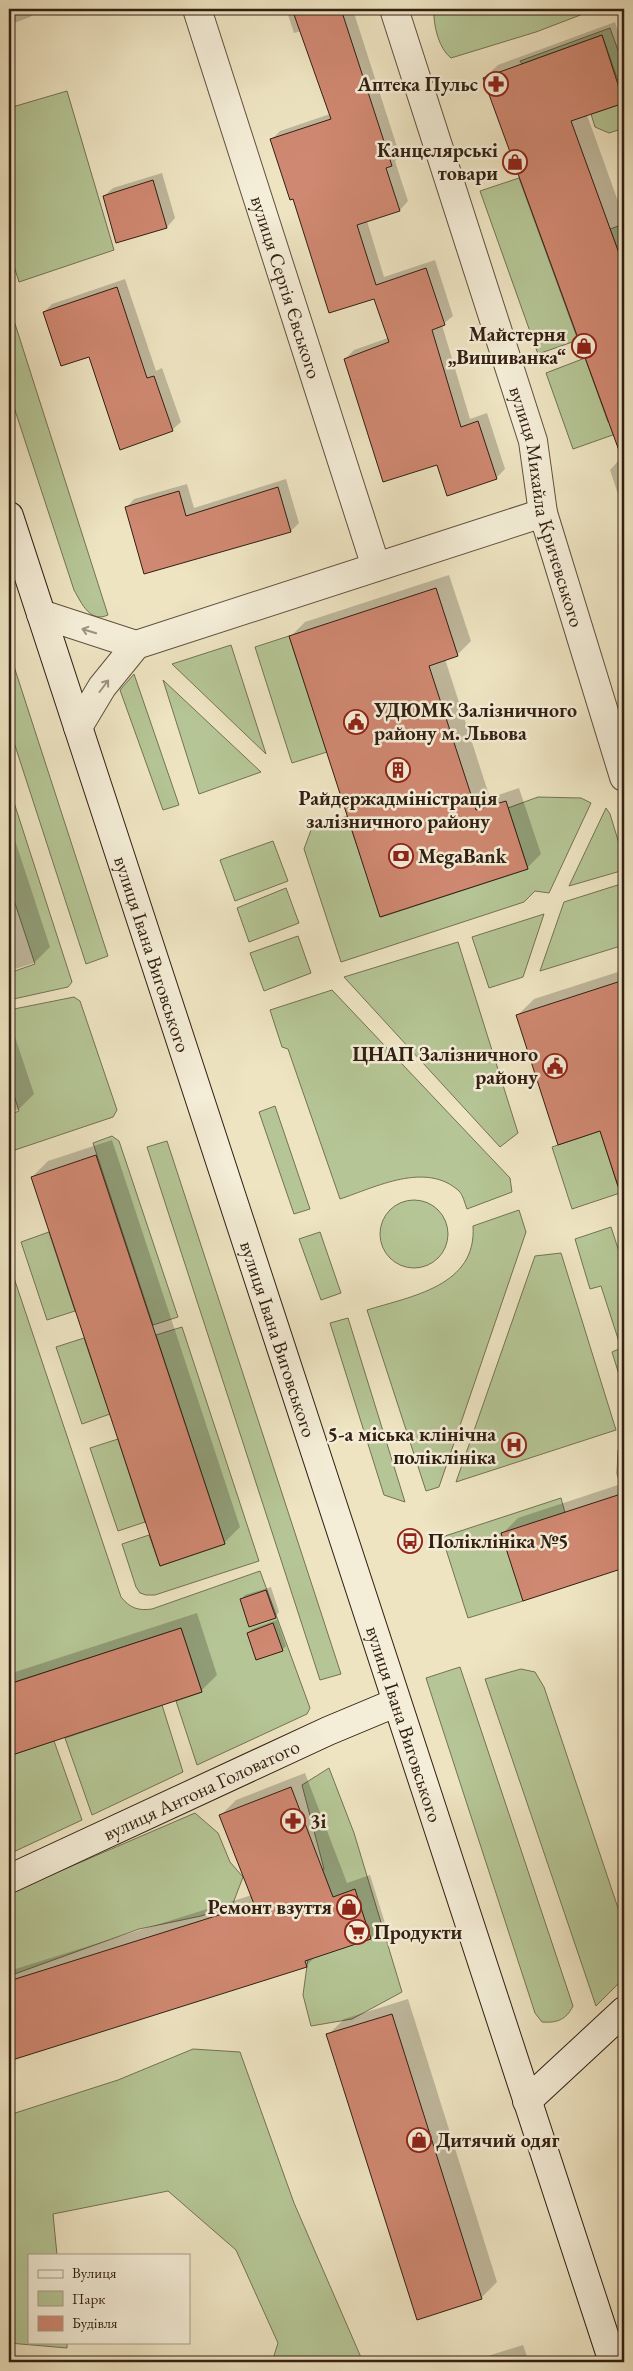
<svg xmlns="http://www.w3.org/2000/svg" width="633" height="2371" font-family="'EB Garamond',serif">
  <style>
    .green { fill: #b5c595; stroke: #747254 }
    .shadow { fill: #0003 }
    .building { fill: #cf8871; stroke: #321f13 }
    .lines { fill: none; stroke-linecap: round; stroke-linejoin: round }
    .street-casing { stroke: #61503f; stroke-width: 30 }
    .secondary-casing { stroke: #321f13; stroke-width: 30 }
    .street { stroke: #f4edd7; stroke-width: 28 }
    .secondary { stroke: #f4edd7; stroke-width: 28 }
    .oneway { stroke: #9d907f }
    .labels { text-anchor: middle; stroke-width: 5; stroke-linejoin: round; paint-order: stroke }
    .poi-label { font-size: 20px; font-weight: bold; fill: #321f13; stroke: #f4edd7; text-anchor: end }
    .street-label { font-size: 20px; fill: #321f13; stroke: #f4edd7 }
  </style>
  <rect width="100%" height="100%" fill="#eee4c2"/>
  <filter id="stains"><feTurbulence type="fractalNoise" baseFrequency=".004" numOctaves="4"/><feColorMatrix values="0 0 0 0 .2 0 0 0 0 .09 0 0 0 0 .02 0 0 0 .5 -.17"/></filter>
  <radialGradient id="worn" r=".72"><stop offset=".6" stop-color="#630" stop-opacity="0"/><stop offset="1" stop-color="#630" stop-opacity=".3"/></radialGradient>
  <g class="green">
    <path d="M436 9H596L536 32 451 58C439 49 433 25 434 10Z"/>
    <polygon points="610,28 624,67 624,98 602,35 522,64 520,61"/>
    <polygon points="67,91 114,250 19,282 9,250 9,108"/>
    <polygon points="624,103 624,128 609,133 595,127 591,114"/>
    <polygon points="519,178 578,340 538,354 480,191"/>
    <polygon points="624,224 624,267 610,229"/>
    <path d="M9 305 108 615C90 623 82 604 74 590L9 392Z"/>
    <polygon points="585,358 608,422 624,417 624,431 573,449 546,373"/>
    <polygon points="289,636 327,752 292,763 255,647"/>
    <polygon points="231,645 266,754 172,664"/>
    <polygon points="9,651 108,956 86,964 9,727"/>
    <polygon points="134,674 179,805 163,810 120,690"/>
    <polygon points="163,680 261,772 199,794"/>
    <polygon points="9,787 72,982 68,987 9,1000 9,973 35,964 9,885"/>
    <polygon points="538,797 581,798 591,803 549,893 535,891 524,902 341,962 304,849 311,830 347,816 381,917 528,869 508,808"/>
    <polygon points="606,808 610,814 624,860 624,870 569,886"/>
    <polygon points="273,841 288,881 235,901 220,860"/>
    <polygon points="624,883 624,945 540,971 564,902"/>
    <polygon points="286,888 299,923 249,942 237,908"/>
    <polygon points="544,914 523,977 489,988 472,937"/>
    <polygon points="298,936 311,973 264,991 250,953"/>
    <polygon points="458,942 518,1133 500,1147 344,977"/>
    <path d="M332 990 510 1178 512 1192 467 1209C465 1204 463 1195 459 1191 426 1161 376 1187 340 1199L288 1049 282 1047 270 1010Z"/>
    <polygon points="74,997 80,1001 117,1110 113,1117 9,1152 9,1115 19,1111 9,1080 9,1010"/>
    <polygon points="275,1106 310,1209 294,1214 259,1112"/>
    <polygon points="600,1131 620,1193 572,1209 552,1147"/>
    <polygon points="112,1136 119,1141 178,1317 153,1325 93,1143"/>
    <polygon points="167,1141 341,1674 320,1680 147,1147"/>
    <circle cx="414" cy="1234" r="34"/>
    <path d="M519 1210 526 1232 439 1487 426 1491 367 1310C412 1296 477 1286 473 1226Z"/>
    <polygon points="611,1227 624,1267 624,1391 612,1352 621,1348 601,1286 590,1289 575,1239"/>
    <polygon points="49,1232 75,1311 47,1320 21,1242"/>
    <polygon points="320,1232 341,1293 321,1300 299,1239"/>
    <polygon points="561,1253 616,1430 456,1482 535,1256"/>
    <path d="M9 1263 121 1597C130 1608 138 1611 152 1609L260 1571 310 1708 307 1714 197 1765 176 1701 202 1692 181 1628 9 1684Z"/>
    <polygon points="348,1318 405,1502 384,1495 330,1323"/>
    <polygon points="182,1327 259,1561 155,1595 146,1595 140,1593 136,1587 122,1544 149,1535 160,1566 225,1544 156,1335"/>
    <polygon points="84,1338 110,1414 82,1424 56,1347"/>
    <polygon points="118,1439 145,1522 118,1531 90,1448"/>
    <polygon points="624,1448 624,1493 623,1493 617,1474 618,1450"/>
    <polygon points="561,1498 565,1513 523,1601 468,1618 442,1537"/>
    <path d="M460 1667 573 2006C566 2020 557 2023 542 2022L535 2013 426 1678Z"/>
    <polygon points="521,1669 535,1672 544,1687 624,1926 624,1978 596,2006 485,1679"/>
    <polygon points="162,1705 183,1772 92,1815 65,1738"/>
    <polygon points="54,1741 82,1820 9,1854 9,1756"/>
    <polygon points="329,1768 354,1833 402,1992 352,2019 311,2026 303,1995 309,1951 293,1893 324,1869 302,1785"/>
    <polygon points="195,1813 218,1833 230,1862 243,1877 232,1906 201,1916 139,1929 9,1976 9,1893"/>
    <polygon points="193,2049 240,2052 294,2203 363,2362 272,2362 278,2343 236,2250 168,2191 53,2214 57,2255 29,2255 29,2342 67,2342 67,2348 9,2343 9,2115 118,2080"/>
  </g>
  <g class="shadow">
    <polygon points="9,9 33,9 35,13 30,17 9,25"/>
    <polygon points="286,9 364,9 354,13 400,156 395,161 408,201 400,210 367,221 384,277 435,260 453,316 442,325 470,419 487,413 505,469 496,478 438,464 345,359 354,350 388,338 375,298 294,197 271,140 280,131 330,114 301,31 294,33"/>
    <polygon points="615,22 624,48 624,102 587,115 624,218 624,512 610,470 622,457 484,78 498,65"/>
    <polygon points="162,173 175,218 167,227 117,241 104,196 113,188"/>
    <polygon points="125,279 156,371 162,368 181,422 172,430 44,312 52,304"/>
    <polygon points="286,479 299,523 291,531 126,508 134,499 187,484 194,508"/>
    <polygon points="449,575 471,641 457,655 445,659 490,798 519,788 541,854 527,868 291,636 305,622"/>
    <polygon points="9,822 50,947 34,963 9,971"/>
    <polygon points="624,970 624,1201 601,1129 518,1015 534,999"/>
    <polygon points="13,1031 34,1094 18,1110 9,1113 9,1032"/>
    <polygon points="112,1140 240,1527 224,1543 32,1177 48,1161"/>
    <polygon points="624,1483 624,1567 524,1599 502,1534 518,1518"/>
    <polygon points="271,1587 279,1612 275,1617 241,1600 245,1595"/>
    <polygon points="197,1613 217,1675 201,1691 9,1754 9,1674"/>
    <polygon points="277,1620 286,1646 282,1650 248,1633 252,1629"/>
    <polygon points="305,1773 347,1883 370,1875 385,1923 371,1938 317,1955 306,1966 9,2059 9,1971 252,1895 221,1815 236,1800"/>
    <polygon points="408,1999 497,2282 481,2298 328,2035 344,2019"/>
    <polygon points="523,2345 529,2362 469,2362"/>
    <polygon points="28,2359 29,2362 17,2362"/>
  </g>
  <g class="building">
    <polygon points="292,9 341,9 392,166 386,168 400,211 357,225 376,285 426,268 445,325 432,330 461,427 478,421 497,479 447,496 437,465 383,482 344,359 389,342 374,299 329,313 293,199 290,200 270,139 331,119"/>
    <polygon points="602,35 624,103 571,121 624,267 624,456 621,456 483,78"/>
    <polygon points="153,180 167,228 116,243 103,196"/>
    <polygon points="117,287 147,378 154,376 173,431 120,450 89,357 61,366 43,312"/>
    <polygon points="278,487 291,532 144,574 125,507 179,491 186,516"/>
    <polygon points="436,588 458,656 429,666 476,810 506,801 528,869 380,917 289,636"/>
    <polygon points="624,980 624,1185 618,1186 600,1131 558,1145 516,1015"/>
    <polygon points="96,1155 225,1544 160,1566 31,1177"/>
    <polygon points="624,1493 624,1568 523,1601 501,1533"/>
    <polygon points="266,1590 276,1618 249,1627 240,1599"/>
    <polygon points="273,1623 283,1651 256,1660 247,1633"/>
    <polygon points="181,1628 202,1692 9,1756 9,1684"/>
    <polygon points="291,1787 333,1897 355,1889 371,1939 305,1961 307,1967 9,2061 9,1981 254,1904 219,1815"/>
    <polygon points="392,2014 482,2299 417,2320 326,2034"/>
  </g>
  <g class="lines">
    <defs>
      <g id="street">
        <path id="s1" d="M197 9 376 567"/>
        <path id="s2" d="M394 9 533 441 543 513 624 777"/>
        <polyline points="41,614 136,645"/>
        <polyline points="78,727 102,687 136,645 543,513"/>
      </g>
      <g id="secondary">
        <path id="s3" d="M9 516 613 2362"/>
        <path id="s4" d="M9 1879 328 1731 395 1703"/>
        <polyline points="527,2101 624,2011"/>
      </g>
    </defs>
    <use href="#street" class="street-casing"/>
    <use href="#secondary" class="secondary-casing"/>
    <use href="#street" class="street"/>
    <use href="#secondary" class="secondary"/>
  </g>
  <defs><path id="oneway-shaft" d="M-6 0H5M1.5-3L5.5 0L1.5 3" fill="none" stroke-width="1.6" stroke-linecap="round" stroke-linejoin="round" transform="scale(1.25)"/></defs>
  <g class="oneway">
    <use href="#oneway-shaft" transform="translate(89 631) rotate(-163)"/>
    <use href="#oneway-shaft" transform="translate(104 686) rotate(-53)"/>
  </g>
  <defs>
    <symbol id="pharmacy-ring" viewBox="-11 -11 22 22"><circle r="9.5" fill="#f4edd7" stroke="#8f2418" stroke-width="1.5"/><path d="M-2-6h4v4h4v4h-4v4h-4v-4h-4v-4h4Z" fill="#8f2418"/></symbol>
    <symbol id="shop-ring" viewBox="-11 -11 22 22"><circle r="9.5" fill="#f4edd7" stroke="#8f2418" stroke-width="1.5"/><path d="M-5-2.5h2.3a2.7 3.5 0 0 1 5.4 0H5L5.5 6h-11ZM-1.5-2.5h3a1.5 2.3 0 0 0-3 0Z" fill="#8f2418"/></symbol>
    <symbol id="civic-ring" viewBox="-11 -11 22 22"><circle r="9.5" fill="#f4edd7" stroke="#8f2418" stroke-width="1.5"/><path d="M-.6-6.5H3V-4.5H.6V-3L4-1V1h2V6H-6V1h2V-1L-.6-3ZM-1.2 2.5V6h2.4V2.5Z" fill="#8f2418"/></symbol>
    <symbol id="building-ring" viewBox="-11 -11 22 22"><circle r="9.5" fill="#f4edd7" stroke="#8f2418" stroke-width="1.5"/><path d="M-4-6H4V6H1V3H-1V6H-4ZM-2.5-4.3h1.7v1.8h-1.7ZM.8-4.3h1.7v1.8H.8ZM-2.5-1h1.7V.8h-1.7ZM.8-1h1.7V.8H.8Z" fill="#8f2418"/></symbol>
    <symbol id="bank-ring" viewBox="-11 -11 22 22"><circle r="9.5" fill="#f4edd7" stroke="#8f2418" stroke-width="1.5"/><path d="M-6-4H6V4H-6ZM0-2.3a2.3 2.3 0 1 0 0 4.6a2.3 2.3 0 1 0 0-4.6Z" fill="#8f2418"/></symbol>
    <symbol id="hospital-ring" viewBox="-11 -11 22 22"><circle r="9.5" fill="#f4edd7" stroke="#8f2418" stroke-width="1.5"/><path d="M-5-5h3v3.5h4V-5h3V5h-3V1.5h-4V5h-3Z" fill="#8f2418"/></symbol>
    <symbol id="bus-ring" viewBox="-11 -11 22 22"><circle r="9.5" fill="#f4edd7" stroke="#8f2418" stroke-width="1.5"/><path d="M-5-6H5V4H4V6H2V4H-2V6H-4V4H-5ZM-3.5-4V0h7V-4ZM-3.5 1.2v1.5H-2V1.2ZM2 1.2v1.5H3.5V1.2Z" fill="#8f2418"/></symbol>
    <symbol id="supermarket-ring" viewBox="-11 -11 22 22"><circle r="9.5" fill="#f4edd7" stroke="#8f2418" stroke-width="1.5"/><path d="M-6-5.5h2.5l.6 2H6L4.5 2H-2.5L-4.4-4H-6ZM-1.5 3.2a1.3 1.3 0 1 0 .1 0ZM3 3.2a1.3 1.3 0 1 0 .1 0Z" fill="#8f2418"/></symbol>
  </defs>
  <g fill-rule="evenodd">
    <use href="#pharmacy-ring" x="482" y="70" width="28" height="28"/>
    <use href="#shop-ring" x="501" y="148" width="28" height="28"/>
    <use href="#shop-ring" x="570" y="332" width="28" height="28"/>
    <use href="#civic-ring" x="342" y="708" width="28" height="28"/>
    <use href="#building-ring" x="384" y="756" width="28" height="28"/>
    <use href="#bank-ring" x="387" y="842" width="28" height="28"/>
    <use href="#civic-ring" x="541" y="1052" width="28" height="28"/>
    <use href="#hospital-ring" x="500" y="1431" width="28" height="28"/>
    <use href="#bus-ring" x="396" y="1527" width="28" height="28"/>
    <use href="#pharmacy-ring" x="279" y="1807" width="28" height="28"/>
    <use href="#shop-ring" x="335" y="1893" width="28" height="28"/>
    <use href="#supermarket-ring" x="343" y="1918" width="28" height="28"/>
    <use href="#shop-ring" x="405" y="2126" width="28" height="28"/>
  </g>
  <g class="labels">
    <g class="poi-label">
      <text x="478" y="91">Аптека Пульс</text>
      <text x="498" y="157">Канцелярські<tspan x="498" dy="23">товари</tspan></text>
      <text x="566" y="341">Майстерня<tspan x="566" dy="23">„Вишиванка“</tspan></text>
      <text x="374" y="717" text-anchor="start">УДЮМК Залізничного<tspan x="374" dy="23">району м. Львова</tspan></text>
      <text x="398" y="805" text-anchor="middle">Райдержадміністрація<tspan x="398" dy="23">залізничного району</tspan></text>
      <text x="418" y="863" text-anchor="start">MegaBank</text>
      <text x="538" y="1061">ЦНАП Залізничного<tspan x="538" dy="23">району</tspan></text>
      <text x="496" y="1441">5-а міська клінічна<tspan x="496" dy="23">поліклініка</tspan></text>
      <text x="428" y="1548" text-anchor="start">Поліклініка №5</text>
      <text x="310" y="1828" text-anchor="start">3і</text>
      <text x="332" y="1914">Ремонт взуття</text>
      <text x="374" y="1939" text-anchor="start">Продукти</text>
      <text x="436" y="2147" text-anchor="start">Дитячий одяг</text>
    </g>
    <g class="street-label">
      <text dy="7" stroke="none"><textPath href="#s1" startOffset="292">вулиця Сергія Євського</textPath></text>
      <text dy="7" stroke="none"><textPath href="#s2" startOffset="521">вулиця Михайла Кричевського</textPath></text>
      <text dy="7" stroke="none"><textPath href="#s3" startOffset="461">вулиця Івана Виговського</textPath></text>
      <text dy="7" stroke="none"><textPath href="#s3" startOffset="866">вулиця Івана Виговського</textPath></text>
      <text dy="7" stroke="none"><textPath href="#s3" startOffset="1271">вулиця Івана Виговського</textPath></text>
      <text dy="7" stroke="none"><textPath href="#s4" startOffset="212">вулиця Антона Головатого</textPath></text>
    </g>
  </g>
  <rect width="633" height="2371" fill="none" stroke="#eee4c2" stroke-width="30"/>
  <rect x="10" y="10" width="613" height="2351" fill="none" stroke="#321f13" stroke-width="2.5"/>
  <rect x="15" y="15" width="603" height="2341" fill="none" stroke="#321f13"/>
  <rect x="28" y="2254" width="162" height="90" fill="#f4edd7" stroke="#a69b89"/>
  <rect x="38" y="2270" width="25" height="8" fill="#f4edd7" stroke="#a69b89"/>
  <text x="72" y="2278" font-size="15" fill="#321f13">Вулиця</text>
  <rect x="38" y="2291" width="25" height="15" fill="#b5c595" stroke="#a69b89"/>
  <text x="72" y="2304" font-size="15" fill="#321f13">Парк</text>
  <rect x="38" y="2316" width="25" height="15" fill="#cf8871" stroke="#a69b89"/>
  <text x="72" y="2328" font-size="15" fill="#321f13">Будівля</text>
  <rect width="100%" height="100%" filter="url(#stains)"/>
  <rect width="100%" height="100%" fill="url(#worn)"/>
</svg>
